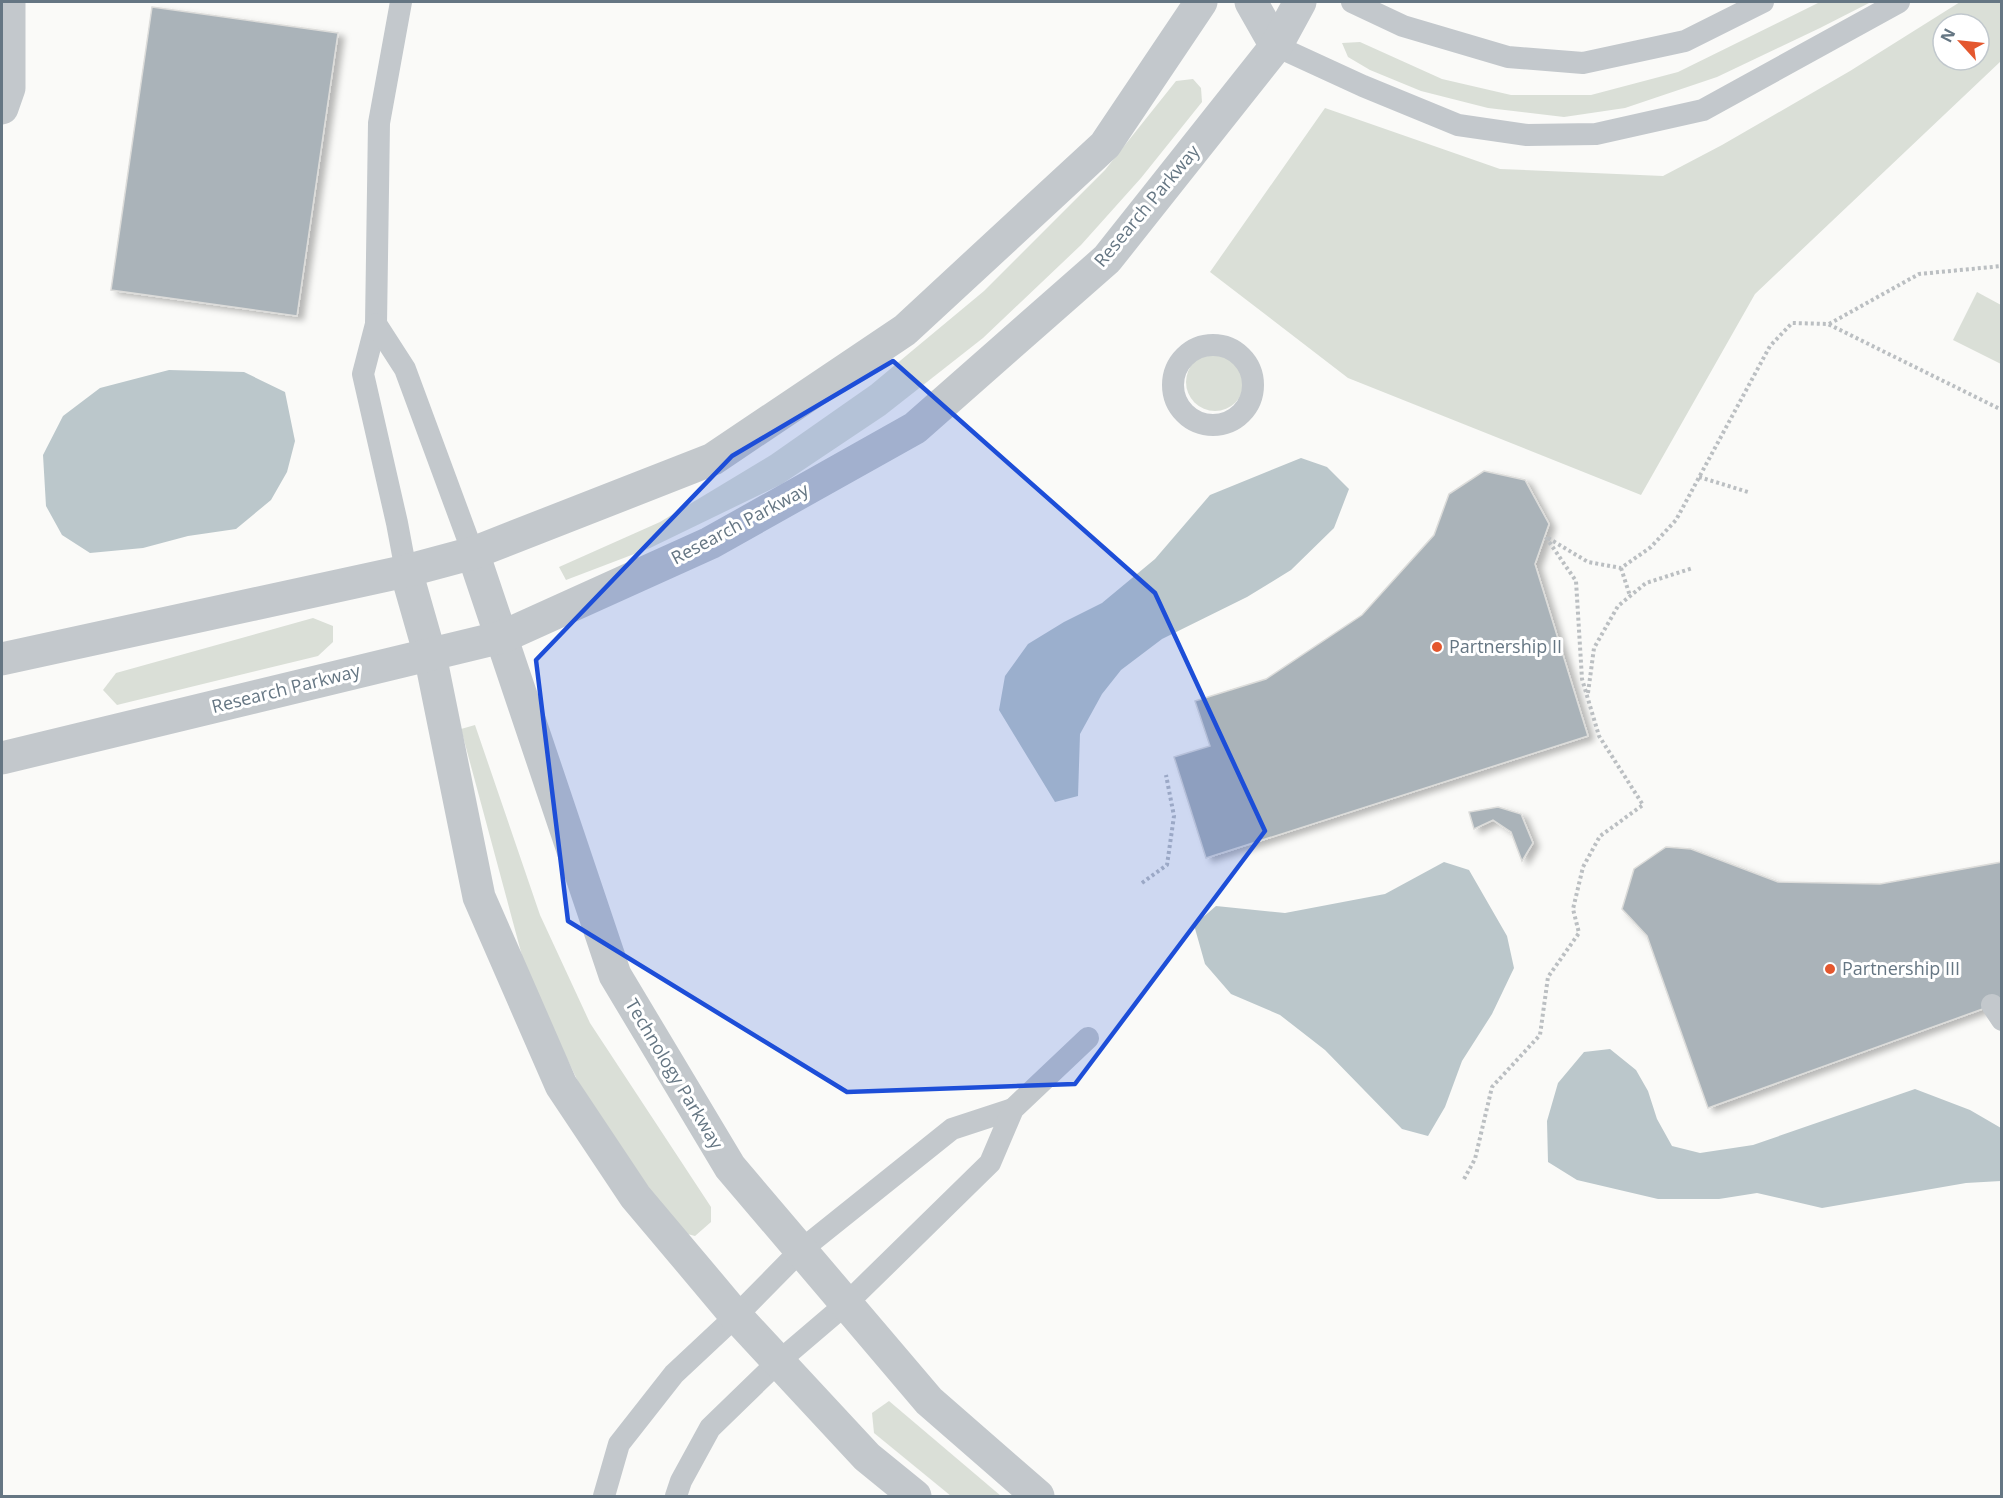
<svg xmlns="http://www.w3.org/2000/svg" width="2003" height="1498" font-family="'Open Sans',sans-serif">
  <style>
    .green { fill: #dadfd7; fill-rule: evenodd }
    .water { fill: #bbc7cb }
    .building { fill: #aab3b9; stroke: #dcdcda; stroke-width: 1.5; filter: url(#shadow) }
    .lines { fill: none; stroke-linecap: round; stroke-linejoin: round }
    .path { stroke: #bbbfc2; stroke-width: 4; stroke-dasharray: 3 3; stroke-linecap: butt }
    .lane { stroke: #c3c8cc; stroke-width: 22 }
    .street { stroke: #c3c8cc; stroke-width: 33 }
    .marked { fill: #1d4ed8; fill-opacity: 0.2; stroke: #1d4ed8; stroke-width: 4.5; stroke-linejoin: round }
    .poi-dot { fill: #e4572e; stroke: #fff; stroke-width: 2 }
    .labels { text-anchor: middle; stroke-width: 6; stroke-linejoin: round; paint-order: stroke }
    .street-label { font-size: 18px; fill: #657683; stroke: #fff }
    .poi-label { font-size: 18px; fill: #657683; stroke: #fff; text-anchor: start }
  </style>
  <defs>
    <filter id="shadow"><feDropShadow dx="6" dy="4" stdDeviation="3" flood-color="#0004"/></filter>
  </defs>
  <rect width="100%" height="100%" fill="#fafaf8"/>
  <g class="green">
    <polygon points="1820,2 1871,2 1820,28 1717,77 1625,108 1564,117 1488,108 1421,91 1370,70 1348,57 1342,43 1360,42 1442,79 1511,95 1591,95 1678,72"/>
    <path d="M1960 2H2001V61L1755 294 1641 495 1348 378 1210 272 1325 108 1500 169 1663 176 1722 145 1850 71ZM1943 24H1979V60H1943Z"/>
    <polygon points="1193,79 1201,88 1202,102 1141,178 1081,245 983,338 885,415 782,484 650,548 566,580 559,567 660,522 771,455 871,385 984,291 1105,170 1176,81"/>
    <polygon points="1977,292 2001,305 2001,364 1953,340"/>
    <circle cx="1215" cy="382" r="29"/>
    <polygon points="313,618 333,626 333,642 318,656 117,705 103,690 116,673"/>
    <polygon points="475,725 540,915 590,1023 711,1207 711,1222 695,1236 676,1231 585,1096 528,978 461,729"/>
    <polygon points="889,1401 1001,1496 951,1496 874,1433 872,1413"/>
  </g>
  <g class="water">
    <polygon points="169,370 244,372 285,392 295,441 287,472 271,500 236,529 188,536 143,548 90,553 62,535 46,506 43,455 63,416 100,388"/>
    <polygon points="1301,458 1327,467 1349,489 1334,528 1291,570 1247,597 1162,639 1121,670 1102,694 1080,734 1078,796 1055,802 999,710 1005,676 1028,644 1064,622 1102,603 1155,559 1210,495"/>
    <polygon points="1444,862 1469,870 1507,936 1514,968 1492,1014 1462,1061 1445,1107 1428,1136 1402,1129 1325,1050 1280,1015 1231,994 1205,964 1194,925 1216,906 1285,913 1385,894"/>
    <polygon points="1610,1049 1636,1070 1648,1091 1657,1119 1672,1146 1700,1153 1753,1145 1915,1089 1970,1110 2001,1128 2001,1181 1966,1183 1822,1208 1757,1193 1719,1199 1658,1199 1577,1180 1548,1162 1547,1121 1558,1083 1584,1052"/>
  </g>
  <g class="building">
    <polygon points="152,7 338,33 297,316 111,290"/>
    <polygon points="1484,471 1525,480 1549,524 1535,564 1588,736 1206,858 1174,757 1210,746 1195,701 1266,679 1362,615 1434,535 1449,494"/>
    <polygon points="1498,807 1521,814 1533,843 1522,861 1511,832 1493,820 1474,829 1469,812"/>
    <polygon points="1666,847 1691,849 1778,882 1880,884 2002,862 2002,1002 1708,1108 1647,936 1622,909 1634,869"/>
  </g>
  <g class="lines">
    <g class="path">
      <polyline points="1829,324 1919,274 2002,266"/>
      <polyline points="1699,477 1748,492"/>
      <polyline points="1548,538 1588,562 1621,568 1651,547 1676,520 1770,346 1792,323 1828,324 2002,410"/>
      <polyline points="1621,568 1630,596"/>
      <polyline points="1588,693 1594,648 1618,606 1646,583 1693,568"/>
      <polyline points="1142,883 1167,865 1174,816 1166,775"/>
      <polyline points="1464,1179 1475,1159 1492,1087 1540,1035 1548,977 1579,933 1573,909 1583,867 1600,836 1643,805 1599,736 1582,679 1576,581 1545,536"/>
    </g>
    <g class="lane">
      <polyline points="401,2 379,123 376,324 363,374 397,523 406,571"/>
      <polyline points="1352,2 1403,26 1508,57 1583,63 1685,41 1763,2"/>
      <polyline points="1276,46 1363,86 1458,125 1527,135 1596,134 1703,110 1899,2"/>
      <polyline points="376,324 405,369 473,553"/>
      <circle cx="1213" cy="385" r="40"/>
      <polyline points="1992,1005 2002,1020"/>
      <polyline points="604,1496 619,1444 674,1374 736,1316 801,1250 952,1129 1013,1109"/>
      <polyline points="676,1496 681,1481 710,1428 778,1362 846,1304 990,1163 1013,1109 1088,1038"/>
    </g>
    <g class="street">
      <polyline points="1251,2 1276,46"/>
      <polyline points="2,108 9,88 9,2"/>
      <polyline points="473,553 615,975 730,1167 929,1401 1038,1496"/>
      <polyline points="406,571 430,655 479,897 561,1085 635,1196 736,1316 867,1457 915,1496"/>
      <polyline points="2,659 406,571 473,553 713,459 905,330 1105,145 1201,2"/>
      <polyline points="2,758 502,637 710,543 915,428 1107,259 1276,46 1300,2"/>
    </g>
  </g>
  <path class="marked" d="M893 361 1155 593 1265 831 1075 1084 847 1092 568 921 536 660 732 456Z"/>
  <g class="poi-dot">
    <circle cx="1437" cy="647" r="6"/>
    <circle cx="1830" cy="969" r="6"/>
  </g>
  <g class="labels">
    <g class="street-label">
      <text transform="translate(1147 206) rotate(-50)" y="6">Research Parkway</text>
      <text transform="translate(740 524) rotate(-28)" y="6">Research Parkway</text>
      <text transform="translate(286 689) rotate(-14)" y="6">Research Parkway</text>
      <text transform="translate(674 1074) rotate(59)" y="6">Technology Parkway</text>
    </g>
    <g class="poi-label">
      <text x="1449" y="653">Partnership II</text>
      <text x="1842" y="975">Partnership III</text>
    </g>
  </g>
  <rect width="2003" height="1498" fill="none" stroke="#657683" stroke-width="6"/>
  <g transform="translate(1961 42) rotate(297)"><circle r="28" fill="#ffffff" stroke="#c1c8cd" stroke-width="1.5"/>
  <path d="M0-4.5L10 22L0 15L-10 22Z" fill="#e4572e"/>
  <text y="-9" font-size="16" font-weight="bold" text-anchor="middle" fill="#657683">N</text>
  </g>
</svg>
